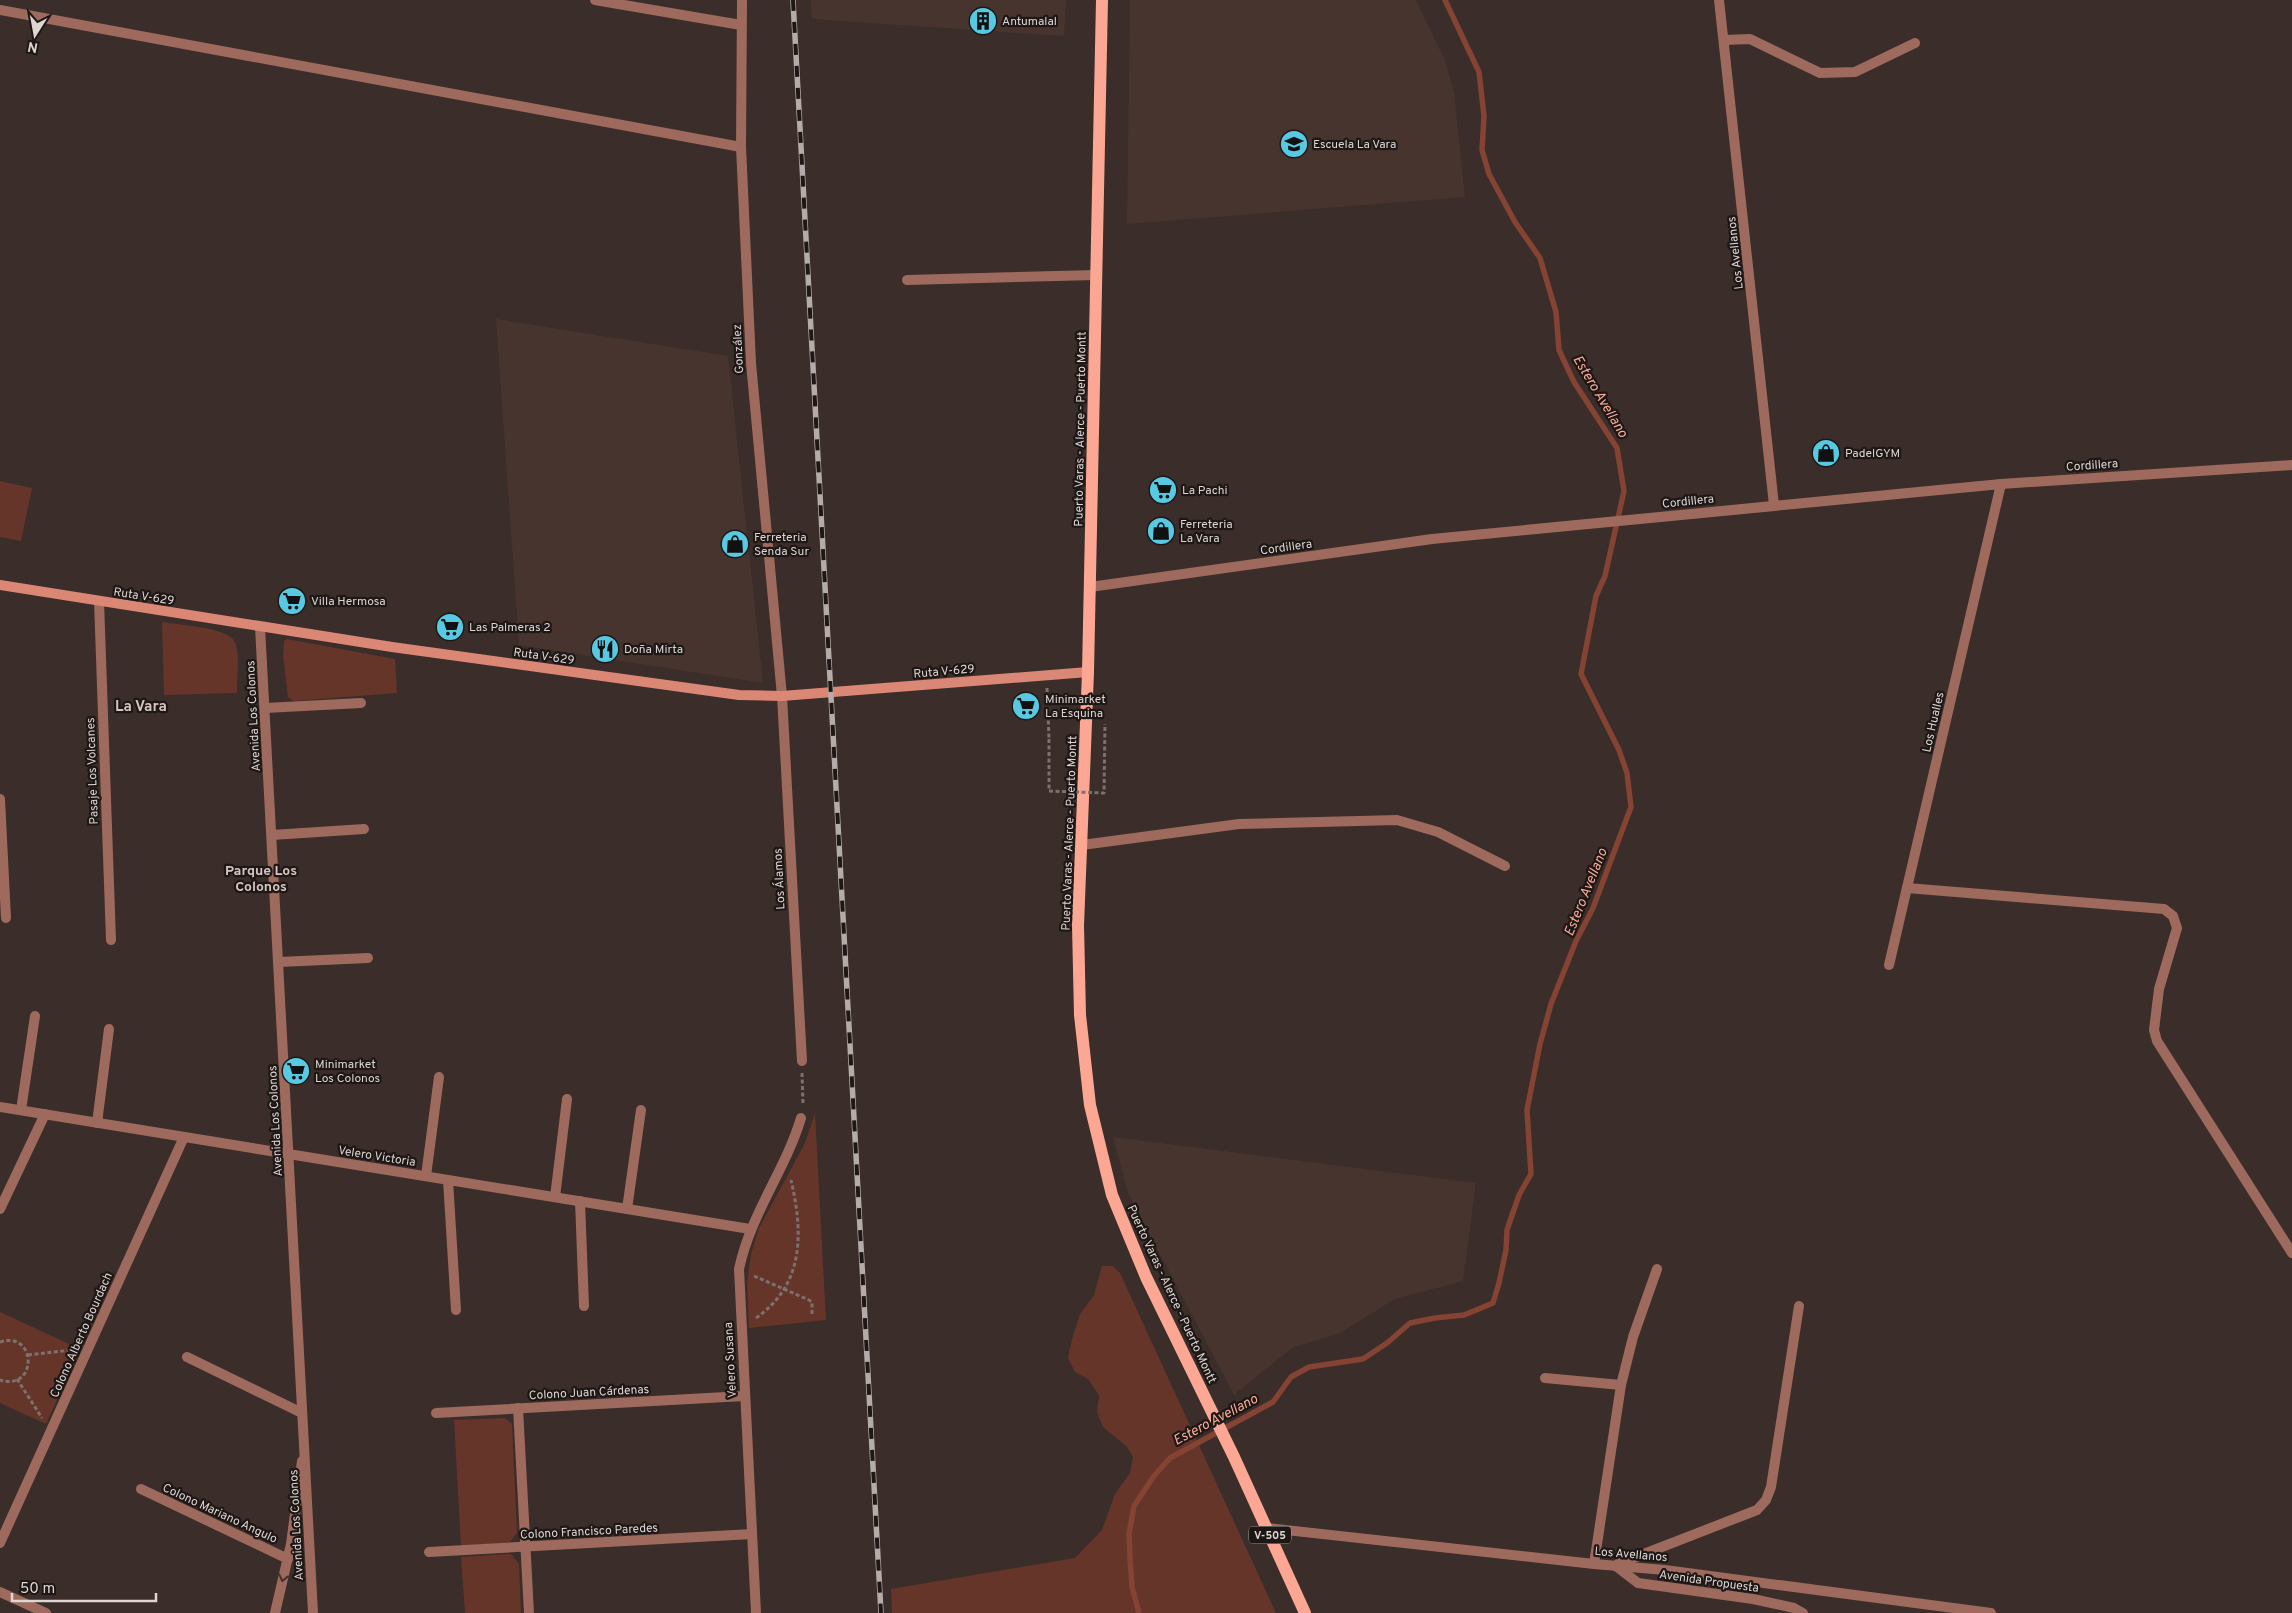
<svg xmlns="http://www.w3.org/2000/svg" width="2292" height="1613" font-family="Overpass,sans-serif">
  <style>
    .built { fill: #48342e }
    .green { fill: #65352a }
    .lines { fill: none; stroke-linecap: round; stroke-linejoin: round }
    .stream { stroke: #844333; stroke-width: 5.5 }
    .path { stroke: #7d716d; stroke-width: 3; stroke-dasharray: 4 2.5; stroke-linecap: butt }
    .service { stroke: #9d6a5d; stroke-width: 10 }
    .minor { stroke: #9d6a5d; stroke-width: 10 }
    .tertiary { stroke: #9d6a5d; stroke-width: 10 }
    .secondary { stroke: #da8875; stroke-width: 10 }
    .primary { stroke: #fca793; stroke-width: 12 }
    .rail-casing { stroke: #b6aba8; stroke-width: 5.5 }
    .rail { stroke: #1d1715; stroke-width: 4; stroke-dasharray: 11; stroke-linecap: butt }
    .path-bridge { stroke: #7d716d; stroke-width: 3; stroke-dasharray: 4 2.5; stroke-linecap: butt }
    .oneway { stroke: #43302b }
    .labels { text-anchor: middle; stroke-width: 4.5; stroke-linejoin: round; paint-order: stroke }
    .shield { fill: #1d1715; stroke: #a59d9a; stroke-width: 1 }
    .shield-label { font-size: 11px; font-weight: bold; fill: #dfd6d3 }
    .poi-label { font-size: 12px; fill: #dfd6d3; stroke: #1d1715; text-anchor: start }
    .street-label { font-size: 12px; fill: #dfd6d3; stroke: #1d1715 }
    .water-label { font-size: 14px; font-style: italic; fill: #fbab98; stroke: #1d1715 }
    .neighbourhood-label { font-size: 14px; font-weight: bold; fill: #d7c4c0; stroke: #1d1715 }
    .quarter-label { font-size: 15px; font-weight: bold; fill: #d7c4c0; stroke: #1d1715 }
  </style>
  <rect width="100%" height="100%" fill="#3b2d29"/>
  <g class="built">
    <polygon points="811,0 1066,0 1064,36 812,19"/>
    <polygon points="1130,0 1416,0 1445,61 1454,92 1465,197 1127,224"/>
    <polygon points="496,319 728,356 763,683 519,645"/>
    <polygon points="1113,1137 1476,1183 1463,1281 1395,1299 1340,1333 1292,1348 1234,1395 1128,1193"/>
  </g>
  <g class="green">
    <polygon points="0,481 32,488 21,541 0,537"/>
    <path d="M162 622C178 625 228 627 235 642 240 652 237 680 237 693L164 695Z"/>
    <polygon points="287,639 395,659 397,693 294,701 288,697 283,655 284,641"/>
    <polygon points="815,1113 826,1320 749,1328 747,1282 751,1254 759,1228 805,1143"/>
    <polygon points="1102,1266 1113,1266 1120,1273 1276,1613 892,1613 891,1589 1075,1558 1102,1530 1115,1494 1130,1473 1133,1457 1127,1447 1103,1427 1097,1412 1099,1395 1088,1379 1075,1372 1068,1358 1072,1339 1080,1314 1094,1295"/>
    <polygon points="0,1312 80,1349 46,1424 0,1403"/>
    <polygon points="505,1418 512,1424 517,1533 509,1543 461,1546 454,1420"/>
    <polygon points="511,1554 519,1564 521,1613 465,1613 461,1557"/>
  </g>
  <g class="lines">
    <polyline class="stream" points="1139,1613 1132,1587 1130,1558 1129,1534 1134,1506 1154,1476 1170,1458 1273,1402 1291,1377 1309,1367 1363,1359 1387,1343 1410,1323 1435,1318 1464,1315 1493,1303 1499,1283 1506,1250 1507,1230 1519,1195 1531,1174 1527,1110 1540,1044 1551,1004 1576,941 1593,908 1631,807 1627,773 1619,750 1581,674 1596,596 1605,576 1624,491 1617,448 1574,382 1559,350 1556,312 1540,258 1515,222 1489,174 1482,150 1484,116 1479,72 1445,0"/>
    <g class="path">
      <polyline points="1047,688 1049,739"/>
      <polyline points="802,1073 803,1105"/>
      <polyline points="754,1276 809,1300 812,1302 812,1315"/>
      <path d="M756 1318C805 1284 803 1232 791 1180"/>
      <path d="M0 1342C37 1330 38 1392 0 1380"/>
      <polyline points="28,1355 72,1350"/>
      <polyline points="17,1379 42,1418"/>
    </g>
    <g class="service">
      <polyline points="595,0 741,25"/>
      <polyline points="907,280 1096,275"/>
    </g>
    <g class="minor">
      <polyline points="742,0 741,147 751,363 782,696 802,1061"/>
      <polyline points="1719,0 1774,505"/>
      <polyline points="0,10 741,147"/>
      <polyline points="1724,40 1750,39 1820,73 1855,72 1915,43"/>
      <polyline points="1090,587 1432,539 2001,484 2292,465"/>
      <polyline points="99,601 111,940"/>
      <polyline points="265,708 361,703"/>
      <polyline points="0,799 6,918"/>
      <polyline points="272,835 364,829"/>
      <polyline points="1082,845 1239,824 1397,820 1438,832 1505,866"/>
      <polyline points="1907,888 2164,909 2173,916 2177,928 2159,989 2154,1030 2157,1041 2292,1253"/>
      <polyline points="279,962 368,958"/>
      <polyline points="1889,965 2001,484"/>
      <polyline points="0,1107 750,1229"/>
      <polyline points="21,1110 35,1016"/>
      <polyline points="97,1123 109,1029"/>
      <polyline points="426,1176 439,1077"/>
      <polyline points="448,1180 456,1310"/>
      <polyline points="555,1197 567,1099"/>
      <polyline points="580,1201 584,1306"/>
      <polyline points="0,1209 45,1114"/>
      <polyline points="627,1209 641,1110"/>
      <polyline points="187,1357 302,1413"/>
      <polyline points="1545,1378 1621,1385"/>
      <polyline points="518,1408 529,1613"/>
      <polyline points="436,1413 744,1396"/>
      <polyline points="141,1489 288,1559"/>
      <polyline points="1267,1528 1594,1564 1665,1570 1991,1613"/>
      <polyline points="0,1543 184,1137"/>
      <polyline points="429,1552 752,1534"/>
      <polyline points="1594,1564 1621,1385 1633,1337 1657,1269"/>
      <polyline points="1618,1564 1757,1510 1766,1500 1771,1487 1799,1306"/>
      <polyline points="1616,1566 1638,1583 1753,1599 1794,1608 1803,1613"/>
      <polyline points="0,1592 46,1613"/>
      <polyline points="275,1613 291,1544 302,1461"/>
      <path d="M756 1613 739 1269C751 1213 785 1171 801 1118"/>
    </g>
    <polyline class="tertiary" points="260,627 313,1613"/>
    <polyline class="secondary" points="0,585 392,647 739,695 782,696 1088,672"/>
    <polyline class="primary" points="1102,0 1088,672 1078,925 1080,1015 1090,1105 1112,1195 1146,1277 1234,1457 1305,1613"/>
    <defs>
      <polyline id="rail" points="793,0 881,1613"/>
    </defs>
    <use href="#rail" class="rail-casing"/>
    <use href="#rail" class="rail"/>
    <polyline class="path-bridge" points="1049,739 1049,791 1104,793 1105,724"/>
  </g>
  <defs><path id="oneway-chevron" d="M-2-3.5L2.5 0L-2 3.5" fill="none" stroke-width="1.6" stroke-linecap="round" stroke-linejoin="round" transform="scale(1.25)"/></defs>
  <use class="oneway" href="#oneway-chevron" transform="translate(283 1578) rotate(103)"/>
  <defs>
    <symbol id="building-disc" viewBox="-11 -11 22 22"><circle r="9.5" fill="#57c9e2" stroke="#1d1715"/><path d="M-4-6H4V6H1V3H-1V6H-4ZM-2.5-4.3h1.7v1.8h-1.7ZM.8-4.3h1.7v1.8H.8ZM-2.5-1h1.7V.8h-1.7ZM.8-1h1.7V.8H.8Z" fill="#111"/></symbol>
    <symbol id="school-disc" viewBox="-11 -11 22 22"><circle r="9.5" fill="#57c9e2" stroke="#1d1715"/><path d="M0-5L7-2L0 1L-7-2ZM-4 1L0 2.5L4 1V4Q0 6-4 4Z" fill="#111"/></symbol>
    <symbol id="shop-disc" viewBox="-11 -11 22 22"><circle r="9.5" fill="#57c9e2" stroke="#1d1715"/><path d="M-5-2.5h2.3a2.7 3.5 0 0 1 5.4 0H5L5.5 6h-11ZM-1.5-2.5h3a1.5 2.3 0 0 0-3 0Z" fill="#111"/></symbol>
    <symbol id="supermarket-disc" viewBox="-11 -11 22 22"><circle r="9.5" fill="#57c9e2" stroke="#1d1715"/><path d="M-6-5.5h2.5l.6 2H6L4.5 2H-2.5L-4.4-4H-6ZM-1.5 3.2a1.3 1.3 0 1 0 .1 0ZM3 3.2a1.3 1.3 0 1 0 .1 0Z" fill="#111"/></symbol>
    <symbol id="restaurant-disc" viewBox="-11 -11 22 22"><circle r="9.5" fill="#57c9e2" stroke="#1d1715"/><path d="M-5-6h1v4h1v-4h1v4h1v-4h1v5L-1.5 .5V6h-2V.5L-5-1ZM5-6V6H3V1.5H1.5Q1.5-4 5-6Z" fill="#111"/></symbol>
  </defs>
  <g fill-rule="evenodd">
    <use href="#building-disc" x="967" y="5" width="32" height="32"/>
    <use href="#school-disc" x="1278" y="128" width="32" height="32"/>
    <use href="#shop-disc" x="1810" y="437" width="32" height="32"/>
    <use href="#supermarket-disc" x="1147" y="474" width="32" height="32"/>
    <use href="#shop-disc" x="1145" y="515" width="32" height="32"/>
    <use href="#shop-disc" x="719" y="528" width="32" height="32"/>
    <use href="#supermarket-disc" x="276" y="585" width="32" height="32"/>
    <use href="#supermarket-disc" x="434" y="611" width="32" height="32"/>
    <use href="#restaurant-disc" x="589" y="633" width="32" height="32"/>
    <use href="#supermarket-disc" x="1010" y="690" width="32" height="32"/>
    <use href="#supermarket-disc" x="280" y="1055" width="32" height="32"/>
  </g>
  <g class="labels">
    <rect class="shield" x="1249" y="1526.5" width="42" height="17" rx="4"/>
    <g class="shield-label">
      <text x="1270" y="1539">V-505</text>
    </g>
    <g class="poi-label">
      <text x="1002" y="25">Antumalal</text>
      <text x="1313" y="148">Escuela La Vara</text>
      <text x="1845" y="457">PadelGYM</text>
      <text x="1182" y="494">La Pachi</text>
      <text x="1180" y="528">Ferreteria<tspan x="1180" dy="14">La Vara</tspan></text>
      <text x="754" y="541">Ferreteria<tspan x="754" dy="14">Senda Sur</tspan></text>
      <text x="311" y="605">Villa Hermosa</text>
      <text x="469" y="631">Las Palmeras 2</text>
      <text x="624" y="653">Doña Mirta</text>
      <text x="1045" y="703">Minimarket<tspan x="1045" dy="14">La Esquina</tspan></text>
      <text x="315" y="1068">Minimarket<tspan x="315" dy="14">Los Colonos</tspan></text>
    </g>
    <g class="street-label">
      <text transform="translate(1735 253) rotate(-96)" y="4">Los Avellanos</text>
      <text transform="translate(738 349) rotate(-93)" y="4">González</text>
      <text transform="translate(1080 429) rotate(-89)" y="4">Puerto Varas - Alerce - Puerto Montt</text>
      <text transform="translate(2092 465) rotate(-4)" y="4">Cordillera</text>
      <text transform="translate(1688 501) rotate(-6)" y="4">Cordillera</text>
      <text transform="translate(1286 547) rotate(-8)" y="4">Cordillera</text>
      <text transform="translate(144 596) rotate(9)" y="4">Ruta V-629</text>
      <text transform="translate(544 656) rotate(8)" y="4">Ruta V-629</text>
      <text transform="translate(944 671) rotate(-5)" y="4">Ruta V-629</text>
      <text transform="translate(253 716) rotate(-93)" y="4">Avenida Los Colonos</text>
      <text transform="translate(1933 722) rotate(-77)" y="4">Los Hualles</text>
      <text transform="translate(92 771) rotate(-92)" y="4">Pasaje Los Volcanes</text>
      <text transform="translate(1069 833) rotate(-88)" y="4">Puerto Varas - Alerce - Puerto Montt</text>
      <text transform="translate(779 879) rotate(-93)" y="4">Los Álamos</text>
      <text transform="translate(275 1121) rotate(-93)" y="4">Avenida Los Colonos</text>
      <text transform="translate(377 1156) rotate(9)" y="4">Velero Victoria</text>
      <text transform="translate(1172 1294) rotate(65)" y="4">Puerto Varas - Alerce - Puerto Montt</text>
      <text transform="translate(81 1335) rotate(-66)" y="4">Colono Alberto Bourdach</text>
      <text transform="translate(730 1360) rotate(-93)" y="4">Velero Susana</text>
      <text transform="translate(589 1392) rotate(-3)" y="4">Colono Juan Cárdenas</text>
      <text transform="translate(220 1513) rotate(25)" y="4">Colono Mariano Angulo</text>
      <text transform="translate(296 1525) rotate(-93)" y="4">Avenida Los Colonos</text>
      <text transform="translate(589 1531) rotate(-3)" y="4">Colono Francisco Paredes</text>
      <text transform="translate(1631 1554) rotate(5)" y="4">Los Avellanos</text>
      <text transform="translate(1709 1581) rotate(8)" y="4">Avenida Propuesta</text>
    </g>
    <g class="water-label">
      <text transform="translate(1601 396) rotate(59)" y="5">Estero Avellano</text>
      <text transform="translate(1585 892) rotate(-68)" y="5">Estero Avellano</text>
      <text transform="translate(1215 1419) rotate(-28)" y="5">Estero Avellano</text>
    </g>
    <g class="neighbourhood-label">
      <text x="261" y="875">Parque Los<tspan x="261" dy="16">Colonos</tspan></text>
    </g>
    <g class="quarter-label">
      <text x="141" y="711">La Vara</text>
    </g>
  </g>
  <g transform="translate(35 35) rotate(191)" stroke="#1d1715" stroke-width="4" paint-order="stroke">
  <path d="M0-4L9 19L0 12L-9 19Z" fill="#dfd6d3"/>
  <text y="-8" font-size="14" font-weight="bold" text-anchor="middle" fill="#dfd6d3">N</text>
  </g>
  <path d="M12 1593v8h144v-8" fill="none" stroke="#dfd6d3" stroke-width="2.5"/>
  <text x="20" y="1593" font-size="15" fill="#dfd6d3" stroke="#1d1715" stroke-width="4" paint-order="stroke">50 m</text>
</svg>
